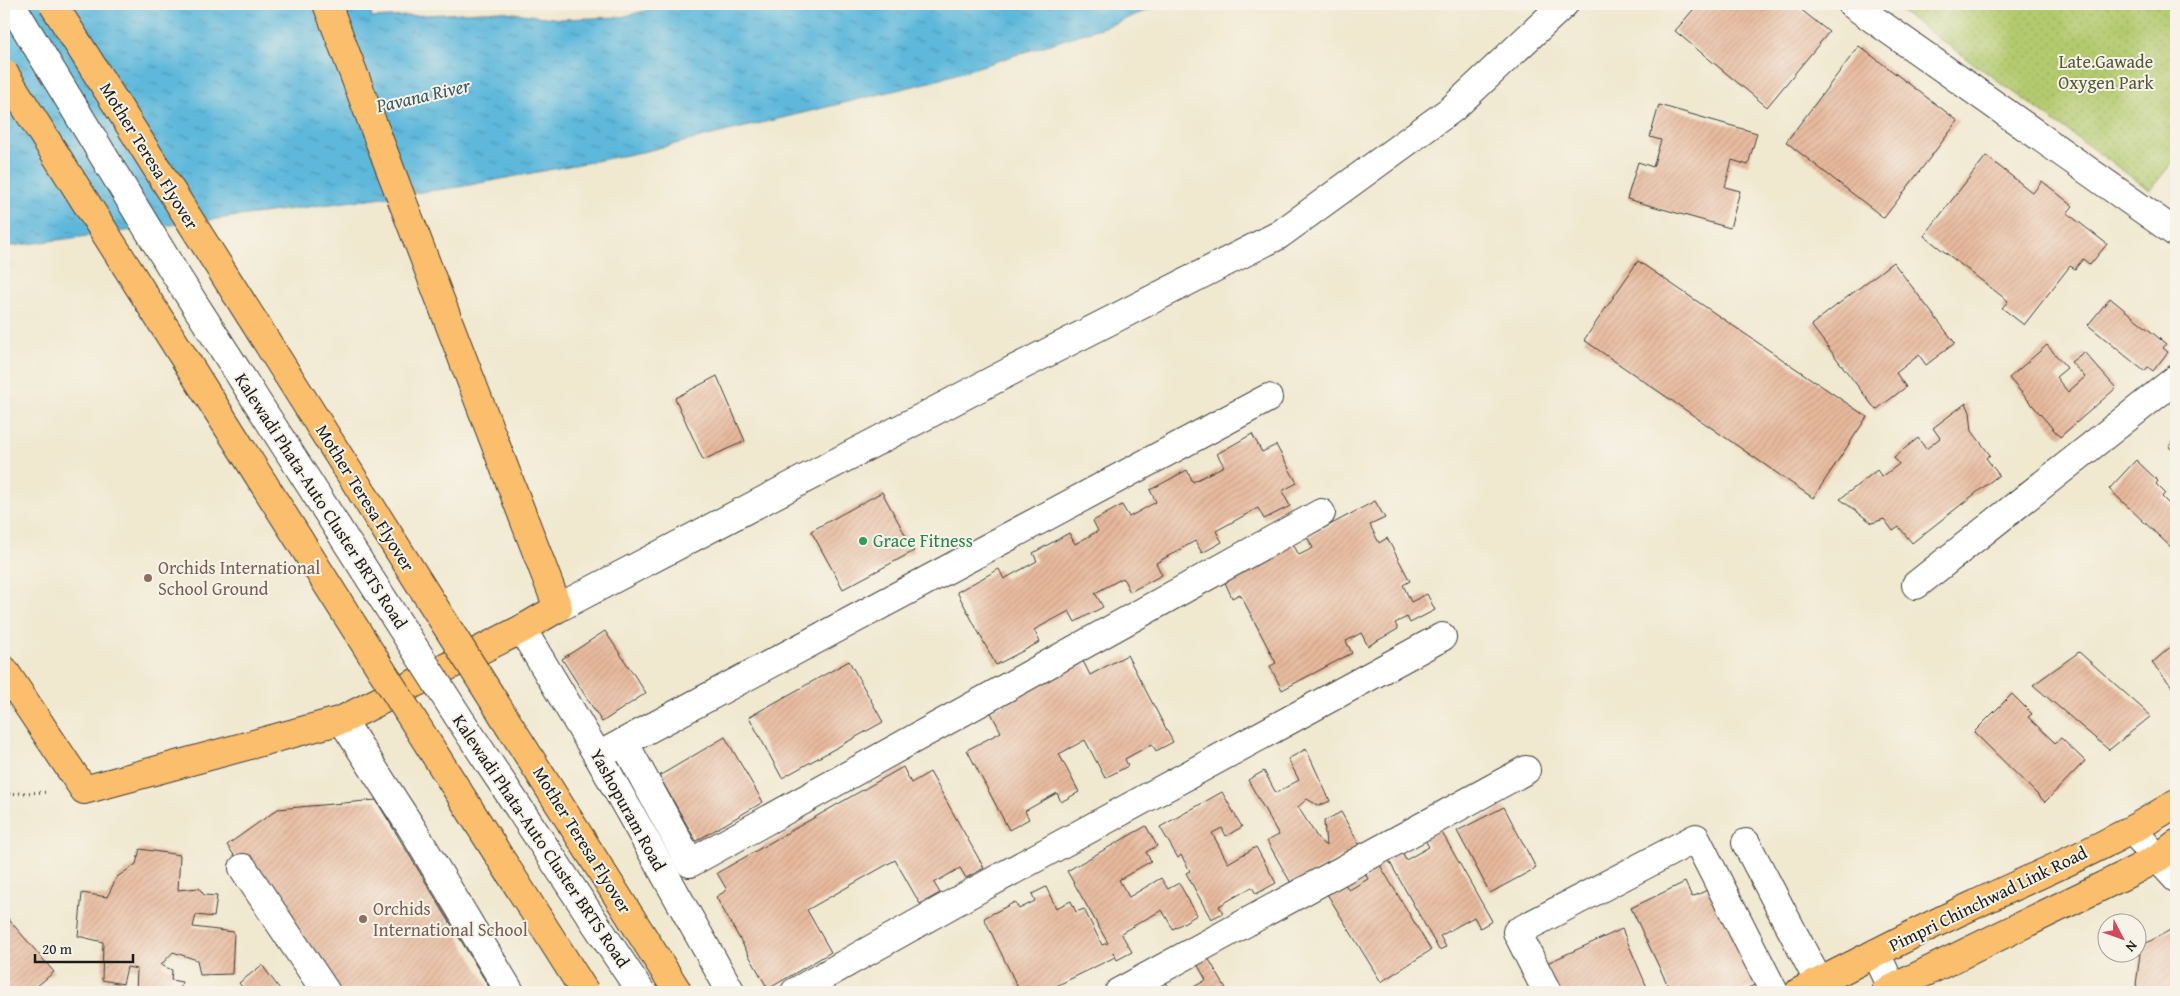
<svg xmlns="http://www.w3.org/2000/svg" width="2180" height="996" font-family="'Gentium Book Plus',serif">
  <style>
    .park { fill: url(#park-dots); stroke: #687345 }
    .water { fill: url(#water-ripples); stroke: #3c6a7c }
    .building { fill: url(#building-hatch) }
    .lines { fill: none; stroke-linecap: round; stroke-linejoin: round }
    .minor-casing { stroke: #3c3b37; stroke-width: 30 }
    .major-casing { stroke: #3c3b37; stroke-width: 30 }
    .path { stroke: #3c3b37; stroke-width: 3; stroke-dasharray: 1 4; stroke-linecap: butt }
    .minor { stroke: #fff; stroke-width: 28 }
    .major { stroke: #fabe6d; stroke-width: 28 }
    .minor-bridge-casing { stroke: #3c3b37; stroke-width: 30; stroke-linecap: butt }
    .major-bridge-casing { stroke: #3c3b37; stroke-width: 30; stroke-linecap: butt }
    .minor-bridge { stroke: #fff; stroke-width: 28 }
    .major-bridge { stroke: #fabe6d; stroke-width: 28 }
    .leisure-dot { fill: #2e9e5b; stroke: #f7f3e8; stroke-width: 2 }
    .education-dot { fill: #8d6e63; stroke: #f7f3e8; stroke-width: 2 }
    .labels { text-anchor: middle; stroke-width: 4; stroke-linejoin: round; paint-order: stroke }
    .park-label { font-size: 18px; fill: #515939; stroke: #f7f3e8 }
    .street-label { font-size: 18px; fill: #1c1c1c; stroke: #f7f3e8 }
    .leisure-label { font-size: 18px; fill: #27864d; stroke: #f7f3e8; text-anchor: start }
    .education-label { font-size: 18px; fill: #785e54; stroke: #f7f3e8; text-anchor: start }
    .water-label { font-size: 19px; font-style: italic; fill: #365a68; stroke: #f7f3e8 }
  </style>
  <defs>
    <pattern id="park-dots" width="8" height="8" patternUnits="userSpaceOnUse" patternTransform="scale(1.25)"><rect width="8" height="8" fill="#b3ca6e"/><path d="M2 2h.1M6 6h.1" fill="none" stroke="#99ad5f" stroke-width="1.8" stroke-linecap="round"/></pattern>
    <pattern id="water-ripples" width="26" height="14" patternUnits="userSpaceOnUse" patternTransform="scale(1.25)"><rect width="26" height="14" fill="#5db8db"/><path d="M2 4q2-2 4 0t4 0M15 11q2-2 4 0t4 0" fill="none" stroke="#4c95b1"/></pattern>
    <pattern id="building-hatch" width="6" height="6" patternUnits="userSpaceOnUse" patternTransform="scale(1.25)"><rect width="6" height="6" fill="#e7b99c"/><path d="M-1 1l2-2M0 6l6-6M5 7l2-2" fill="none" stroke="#c69e86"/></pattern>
  </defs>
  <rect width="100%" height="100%" fill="#f7f3e8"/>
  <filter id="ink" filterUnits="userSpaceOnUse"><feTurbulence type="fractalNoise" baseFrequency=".02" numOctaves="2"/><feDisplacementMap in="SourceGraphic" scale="10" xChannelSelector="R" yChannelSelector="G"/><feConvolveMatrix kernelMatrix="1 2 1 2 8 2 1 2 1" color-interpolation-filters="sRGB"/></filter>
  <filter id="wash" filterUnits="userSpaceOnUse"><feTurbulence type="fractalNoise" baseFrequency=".0096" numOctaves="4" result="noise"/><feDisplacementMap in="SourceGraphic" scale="20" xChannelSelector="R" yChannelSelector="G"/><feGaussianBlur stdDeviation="1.12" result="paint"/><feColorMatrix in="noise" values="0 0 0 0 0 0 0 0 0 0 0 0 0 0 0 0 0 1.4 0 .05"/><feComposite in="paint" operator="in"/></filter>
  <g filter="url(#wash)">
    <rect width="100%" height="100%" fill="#f0e8cf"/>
    <polygon class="park" points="1891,4 2176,4 2176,158 2150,190"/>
    <polygon class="water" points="4,4 369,4 372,18 499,11 560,19 622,17 670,4 1162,4 1113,24 934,81 642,152 459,187 4,247"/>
    <g id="blocks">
      <g class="building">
        <polygon points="1698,4 1794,4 1829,32 1767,107 1675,31"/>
        <polygon points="1859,46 1958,121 1884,218 1786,142"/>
        <polygon points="1659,105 1757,133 1748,165 1732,160 1725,187 1740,191 1730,228 1627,199 1638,162 1653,167 1661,140 1650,137"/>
        <polygon points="1986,156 2033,193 2042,181 2073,206 2067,213 2107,244 2090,265 2083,259 2075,269 2070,266 2024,325 2002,308 2008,301 1924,236"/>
        <polygon points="1638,261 1867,417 1813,498 1584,340"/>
        <polygon points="1893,262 1955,343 1926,365 1919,355 1896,373 1906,387 1876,410 1811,325"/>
        <polygon points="2110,298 2166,344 2163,348 2168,352 2153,371 2148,367 2144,371 2088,325"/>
        <polygon points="2047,345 2067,368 2056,377 2068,392 2085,377 2071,362 2084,352 2116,388 2060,437 2009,378"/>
        <polygon points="717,376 745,441 703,460 675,398"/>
        <polygon points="1966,403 1970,412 1972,431 1990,455 1986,458 1999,475 1912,543 1899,527 1893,531 1884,519 1872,523 1840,499 1877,470 1882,477 1899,464 1894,457 1918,438 1926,449 1940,438 1933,428"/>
        <polygon points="1252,434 1262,452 1276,445 1297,483 1282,491 1290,506 1264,519 1258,508 1216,531 1222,542 1202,553 1195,541 1156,563 1162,575 1130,592 1123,578 1095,593 1103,607 1075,622 1069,611 1034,630 1040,642 996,665 957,592 999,569 1004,579 1037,561 1033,553 1069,533 1075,544 1098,531 1093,521 1122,505 1129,517 1156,502 1150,490 1187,470 1193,482 1224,466 1217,454"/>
        <polygon points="2176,438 2176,453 2169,447"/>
        <polygon points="2136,460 2158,481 2156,484 2165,493 2162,497 2176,511 2176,552 2109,489"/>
        <polygon points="882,492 914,551 843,589 811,531"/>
        <polygon points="1375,501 1385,518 1370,525 1379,543 1387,538 1410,581 1403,585 1411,602 1427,594 1435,610 1410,623 1407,617 1395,623 1398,629 1368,646 1361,633 1346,641 1352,653 1282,690 1270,666 1276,663 1240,594 1232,598 1224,580 1293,544 1299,555 1313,548 1307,537"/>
        <polygon points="605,631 646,693 602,722 562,659"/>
        <polygon points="2176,642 2176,691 2152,663"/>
        <polygon points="2079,652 2151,716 2109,750 2033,685"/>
        <polygon points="1127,655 1173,742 1156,751 1152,744 1125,759 1128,766 1105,778 1085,740 1059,754 1079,792 1061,802 1057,793 1025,811 1029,819 1009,830 967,750 1001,732 990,711 1083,661 1090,675"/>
        <polygon points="849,661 883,722 782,778 749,717"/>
        <polygon points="2012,694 2032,714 2028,717 2055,743 2061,738 2085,761 2045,802 1974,732"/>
        <polygon points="725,737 763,802 696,841 659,776"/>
        <polygon points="1306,749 1330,801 1319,806 1307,799 1298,807 1319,840 1326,846 1324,821 1341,812 1360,846 1292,885 1267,841 1279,835 1248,780 1264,771 1276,793 1299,780 1288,759"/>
        <polygon points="903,767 911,783 930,772 984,868 966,878 960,868 934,883 940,893 920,904 895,860 807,910 831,952 768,989 716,897 727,890 717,873"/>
        <polygon points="1222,792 1242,827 1226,836 1222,828 1212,833 1228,863 1256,847 1276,883 1256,894 1252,887 1219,906 1223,913 1211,919 1186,873 1190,871 1181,855 1178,858 1160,827"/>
        <polygon points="376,800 492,992 328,992 227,845 278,809"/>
        <polygon points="1504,807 1536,868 1490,893 1457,831"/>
        <polygon points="1146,826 1157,846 1146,852 1151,861 1119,880 1129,897 1161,878 1168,889 1179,883 1197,915 1173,929 1162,910 1121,933 1132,952 1117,960 1113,952 1115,957 1044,992 1020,992 984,918 1015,902 1019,909 1035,901 1032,894 1046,887 1056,908 1071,901 1076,912 1084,909 1102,945 1108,943 1067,871"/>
        <polygon points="1440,829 1492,921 1480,928 1474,917 1440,936 1446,947 1439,950 1388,859 1401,851 1406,860 1429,847 1424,838"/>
        <polygon points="140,849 180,855 178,890 199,888 204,895 217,896 214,917 196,915 193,927 234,932 232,974 200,975 197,960 173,952 161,965 172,970 171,980 182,982 180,992 136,992 137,969 127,967 123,984 102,980 103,942 78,936 82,893 107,897 117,877 136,864"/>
        <polygon points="1378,862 1431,950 1381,982 1327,894 1344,883 1349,890 1368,879 1364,871"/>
        <polygon points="1685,882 1692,897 1712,888 1757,984 1739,992 1671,992 1631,908"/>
        <polygon points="4,914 54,972 30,992 4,992"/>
        <polygon points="2174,928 2176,930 2176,992 2142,992 2136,985 2141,946"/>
        <polygon points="1622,929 1649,992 1557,992 1545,964"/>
        <polygon points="1207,956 1228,992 1185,992 1206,980 1196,962"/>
        <polygon points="262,965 282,992 246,992 239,983"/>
        <polygon points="1165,980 1171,992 1158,992 1154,986"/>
      </g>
    </g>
  </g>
  <g filter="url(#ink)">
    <use href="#blocks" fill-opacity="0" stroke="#3c3b37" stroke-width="1"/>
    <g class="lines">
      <defs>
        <g id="minor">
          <polyline points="1852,4 2176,233"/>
          <polyline points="1916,585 2176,379"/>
          <polyline points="558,608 1009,372 1279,235 1452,109 1564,4"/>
          <polyline points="522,629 598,756 731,992"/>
          <polyline points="342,720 411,827 510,992"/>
          <polyline points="624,742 690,863 1321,513"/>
          <polyline points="598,756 1268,398"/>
          <polyline points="2132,830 2176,878"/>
          <polyline points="1746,843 1819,982"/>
          <polyline points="243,868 326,992"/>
          <polyline points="1876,953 1894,992"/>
          <polyline points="795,992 975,891 1442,637"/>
          <polyline points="1119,992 1526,770"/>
          <polyline points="1547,992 1517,932 1696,838 1774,992"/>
        </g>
        <g id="major">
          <polyline points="4,670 84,790 342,720 522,629 558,608 327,4"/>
          <path d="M1799 992C1858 963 1916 931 1976 904 2043 872 2114 844 2176 803"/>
          <polyline points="1885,992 2125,875 2158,858 2176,844"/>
        </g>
      </defs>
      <use href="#minor" class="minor-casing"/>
      <use href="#major" class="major-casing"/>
      <polyline class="path" points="4,794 48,792"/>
      <use href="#minor" class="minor"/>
      <use href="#major" class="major"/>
      <defs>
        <polyline id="minor-bridge" points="11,4 174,272 463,724 641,992"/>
        <g id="major-bridge">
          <polyline points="53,4 678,992"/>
          <polyline points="4,73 585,992"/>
        </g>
      </defs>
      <use href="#minor-bridge" class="minor-bridge-casing"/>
      <use href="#major-bridge" class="major-bridge-casing"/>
      <use href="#minor-bridge" class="minor-bridge"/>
      <use href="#major-bridge" class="major-bridge"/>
    </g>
  </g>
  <circle class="leisure-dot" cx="863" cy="541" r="5"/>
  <g class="education-dot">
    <circle cx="148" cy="578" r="5"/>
    <circle cx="363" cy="919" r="5"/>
  </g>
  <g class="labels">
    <g class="park-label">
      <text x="2106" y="68">Late.Gawade<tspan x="2106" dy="21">Oxygen Park</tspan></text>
    </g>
    <g class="street-label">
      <text transform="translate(149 156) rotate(58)" y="6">Mother Teresa Flyover</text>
      <text transform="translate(365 498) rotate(58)" y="6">Mother Teresa Flyover</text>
      <text transform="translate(321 501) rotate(57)" y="6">Kalewadi Phata-Auto Cluster BRTS Road</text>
      <text transform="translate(628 810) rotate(61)" y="6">Yashopuram Road</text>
      <text transform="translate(582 840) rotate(58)" y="6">Mother Teresa Flyover</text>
      <text transform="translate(541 841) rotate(56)" y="6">Kalewadi Phata-Auto Cluster BRTS Road</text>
      <text transform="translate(1988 899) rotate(-26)" y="6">Pimpri Chinchwad Link Road</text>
    </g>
    <g class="leisure-label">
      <text x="873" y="547">Grace Fitness</text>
    </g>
    <g class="education-label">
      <text x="158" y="574">Orchids International<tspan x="158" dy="21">School Ground</tspan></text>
      <text x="373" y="915">Orchids<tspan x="373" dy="21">International School</tspan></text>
    </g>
    <g class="water-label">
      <text transform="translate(423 95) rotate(-13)" y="7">Pavana River</text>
    </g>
  </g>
  <rect width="2180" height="996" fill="none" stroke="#f7f3e8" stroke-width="20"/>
  <g transform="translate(2122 938) rotate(131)"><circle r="24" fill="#f7f3e8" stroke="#9f9d96"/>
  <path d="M0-4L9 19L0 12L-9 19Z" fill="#d1495b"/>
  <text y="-8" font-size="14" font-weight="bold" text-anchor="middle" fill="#1c1c1c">N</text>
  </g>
  <path d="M35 954v8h98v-8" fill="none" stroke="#1c1c1c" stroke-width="2.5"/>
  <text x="42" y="954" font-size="15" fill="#1c1c1c" stroke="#f7f3e8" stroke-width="4" paint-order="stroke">20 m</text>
</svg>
